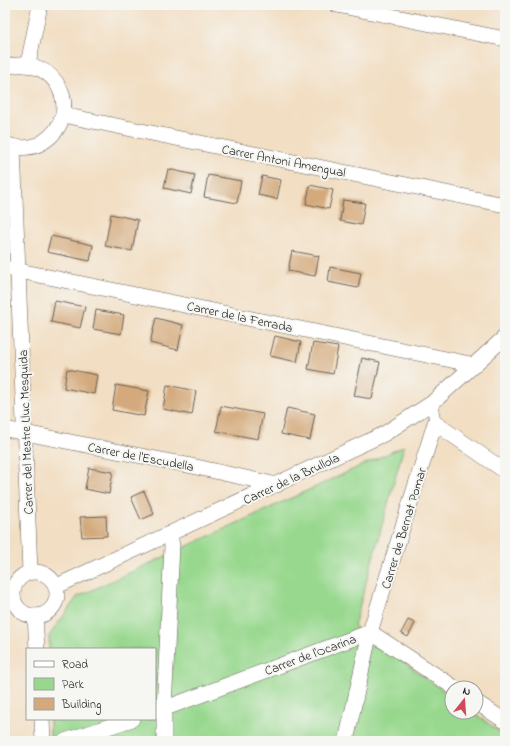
<svg xmlns="http://www.w3.org/2000/svg" width="510" height="746" font-family="'Indie Flower',sans-serif">
  <style>
    .green { fill: #98d88e; stroke: #5a7a55 }
    .building { fill: #d4aa7d }
    .lines { fill: none; stroke-linecap: round; stroke-linejoin: round }
    .pedestrian-casing { stroke: #676056; stroke-width: 12 }
    .minor-casing { stroke: #676056; stroke-width: 16 }
    .pedestrian { stroke: #fff; stroke-width: 11 }
    .minor { stroke: #fff; stroke-width: 15 }
    .labels { text-anchor: middle; stroke-width: 4; stroke-linejoin: round; paint-order: stroke }
    .street-label { font-size: 13px; fill: #1c1c1c; stroke: #f6f6f2 }
  </style>
  <rect width="100%" height="100%" fill="#f6f6f2"/>
  <filter id="ink" filterUnits="userSpaceOnUse"><feTurbulence type="fractalNoise" baseFrequency=".025" numOctaves="2"/><feDisplacementMap in="SourceGraphic" scale="8" xChannelSelector="R" yChannelSelector="G"/><feConvolveMatrix kernelMatrix="1 2 1 2 8 2 1 2 1" color-interpolation-filters="sRGB"/></filter>
  <filter id="wash" filterUnits="userSpaceOnUse"><feTurbulence type="fractalNoise" baseFrequency=".012" numOctaves="4" result="noise"/><feDisplacementMap in="SourceGraphic" scale="16" xChannelSelector="R" yChannelSelector="G"/><feGaussianBlur stdDeviation="0.9" result="paint"/><feColorMatrix in="noise" values="0 0 0 0 0 0 0 0 0 0 0 0 0 0 0 0 0 1.4 0 .05"/><feComposite in="paint" operator="in"/></filter>
  <g filter="url(#wash)">
    <rect width="100%" height="100%" fill="#f2dec2"/>
    <polygon class="green" points="404,446 354,626 452,697 452,712 473,712 505,736 505,741 50,741 50,719 155,719 155,649 49,649 49,636 77,597"/>
    <g id="blocks">
      <g class="building">
        <polygon points="168,169 195,175 191,194 164,188"/>
        <polygon points="208,175 241,181 237,203 204,197"/>
        <polygon points="262,176 281,180 277,199 258,195"/>
        <polygon points="310,185 333,190 329,209 306,204"/>
        <polygon points="343,200 365,203 361,225 340,221"/>
        <polygon points="111,214 138,220 132,251 105,246"/>
        <polygon points="51,236 93,245 90,261 47,252"/>
        <polygon points="292,251 319,256 315,276 288,271"/>
        <polygon points="330,267 361,273 358,288 328,282"/>
        <polygon points="55,301 85,307 80,328 51,322"/>
        <polygon points="96,310 124,315 121,334 93,329"/>
        <polygon points="156,318 183,325 178,350 150,343"/>
        <polygon points="275,336 301,342 297,362 270,356"/>
        <polygon points="313,343 338,347 333,374 308,369"/>
        <polygon points="362,358 380,362 372,399 354,396"/>
        <polygon points="67,369 97,375 94,394 64,388"/>
        <polygon points="116,385 149,391 144,416 112,410"/>
        <polygon points="167,385 196,391 192,415 163,409"/>
        <polygon points="221,406 263,414 258,439 216,431"/>
        <polygon points="287,408 315,414 310,440 281,434"/>
        <polygon points="89,468 113,472 109,494 85,489"/>
        <polygon points="144,491 154,514 141,520 131,497"/>
        <polygon points="106,516 107,536 82,537 80,517"/>
        <polygon points="408,620 415,623 408,637 401,633"/>
      </g>
    </g>
  </g>
  <g filter="url(#ink)">
    <use href="#blocks" fill-opacity="0" stroke="#676056" stroke-width="1"/>
    <g class="lines">
      <defs>
        <polyline id="pedestrian" points="432,403 435,423"/>
        <g id="minor">
          <polyline points="337,5 505,39"/>
          <polyline points="28,64 40,5"/>
          <path d="M5 67C57 52 86 114 43 142 32 149 18 149 5 144"/>
          <polyline points="63,115 505,205"/>
          <polyline points="13,147 30,572"/>
          <polyline points="5,268 475,365"/>
          <polyline points="5,429 192,466 277,485"/>
          <circle cx="35" cy="594" r="22"/>
          <polyline points="57,586 384,434 432,403 505,337"/>
          <polyline points="35,616 37,649"/>
          <polyline points="476,702 505,721"/>
          <polyline points="155,712 370,632 455,688"/>
          <polyline points="42,719 43,741"/>
          <polyline points="65,741 132,719"/>
          <polyline points="164,741 164,709 172,546 170,534"/>
          <polyline points="346,741 370,632 435,423 505,471"/>
        </g>
      </defs>
      <use href="#pedestrian" class="pedestrian-casing"/>
      <use href="#minor" class="minor-casing"/>
      <use href="#pedestrian" class="pedestrian"/>
      <use href="#minor" class="minor"/>
    </g>
  </g>
  <g class="labels">
    <g class="street-label">
      <text transform="translate(284 160) rotate(11)" y="5">Carrer Antoni Amengual</text>
      <text transform="translate(240 316) rotate(12)" y="5">Carrer de la Ferrada</text>
      <text transform="translate(25 432) rotate(-92)" y="5">Carrer del Mestre Lluc Mesquida</text>
      <text transform="translate(141 456) rotate(11)" y="5">Carrer de l'Escudella</text>
      <text transform="translate(291 478) rotate(-25)" y="5">Carrer de la Brullola</text>
      <text transform="translate(403 528) rotate(-73)" y="5">Carrer de Bernat Pomar</text>
      <text transform="translate(310 654) rotate(-20)" y="5">Carrer de l'Ocarina</text>
    </g>
  </g>
  <rect width="510" height="746" fill="none" stroke="#f6f6f2" stroke-width="20"/>
  <rect x="26" y="648" width="130" height="72" fill="#f6f6f2" stroke="#9f9f9c"/>
  <rect x="34" y="661" width="20" height="6" fill="#ffffff" stroke="#9f9f9c"/>
  <text x="62" y="668" font-size="12" fill="#1c1c1c">Road</text>
  <rect x="34" y="678" width="20" height="12" fill="#98d88e" stroke="#9f9f9c"/>
  <text x="62" y="688" font-size="12" fill="#1c1c1c">Park</text>
  <rect x="34" y="698" width="20" height="12" fill="#d4aa7d" stroke="#9f9f9c"/>
  <text x="62" y="708" font-size="12" fill="#1c1c1c">Building</text>
  <g transform="translate(464 700) rotate(17)"><circle r="19" fill="#f6f6f2" stroke="#9f9f9c"/>
  <path d="M0-3L7 15L0 10L-7 15Z" fill="#d1495b"/>
  <text y="-6" font-size="11" font-weight="bold" text-anchor="middle" fill="#1c1c1c">N</text>
  </g>
</svg>
